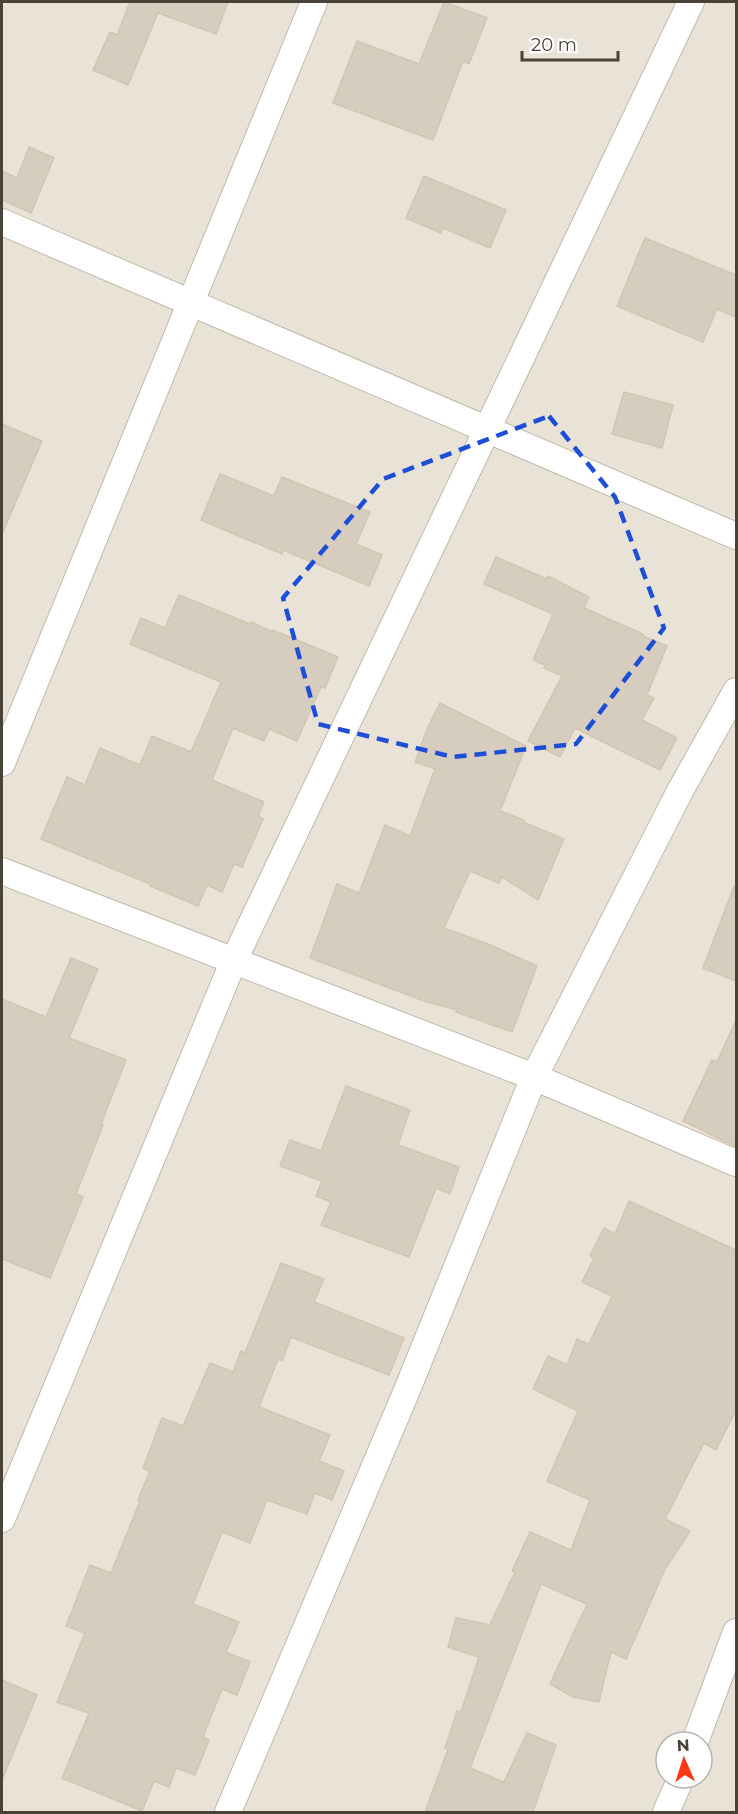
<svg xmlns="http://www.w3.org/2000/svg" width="738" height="1814" font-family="Montserrat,sans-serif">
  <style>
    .residential { fill: #e9e3d7; fill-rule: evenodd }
    .building { fill: #d7cdbe; stroke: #d2c5b1; stroke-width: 1.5 }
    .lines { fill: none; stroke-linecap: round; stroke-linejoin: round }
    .street-casing { stroke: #c1b9ab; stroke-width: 28 }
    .street { stroke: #fff; stroke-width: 26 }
    .marked { fill: none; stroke: #1d4ed8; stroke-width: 4.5; stroke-dasharray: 12 8; stroke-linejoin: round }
  </style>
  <rect width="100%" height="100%" fill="#f5f1e9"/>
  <path class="residential" d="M2 2H736V1812H2ZM666 1742H702V1778H666Z"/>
  <g class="building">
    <polygon points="130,2 228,2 216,34 158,13 128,85 93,70 110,32 117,35"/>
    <polygon points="444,2 487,18 469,64 463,61 433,140 333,103 357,41 419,64"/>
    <polygon points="29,147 54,158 31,213 2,200 2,171 17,178"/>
    <polygon points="424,176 506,210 490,248 443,228 441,233 406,218"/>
    <polygon points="645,238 736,275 736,317 717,309 703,342 617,306"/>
    <polygon points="624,392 673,405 662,448 612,434"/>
    <polygon points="2,424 42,441 2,534"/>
    <polygon points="220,474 274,496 282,477 370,512 356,544 382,555 369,586 283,550 282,554 201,520"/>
    <polygon points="496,557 547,579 548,576 589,597 584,608 643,634 643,636 667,646 647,695 654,698 642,720 677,738 660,770 575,728 560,757 528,741 562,676 544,668 545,665 533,660 553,614 484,584"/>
    <polygon points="179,595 250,624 251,622 273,632 273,630 338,657 325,688 321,687 297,741 269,729 264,741 233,728 212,780 264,802 258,816 263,819 242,867 234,864 222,892 207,885 198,906 150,886 150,884 41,839 67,777 85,785 100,748 140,765 152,736 191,752 221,682 130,644 141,618 165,628"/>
    <polygon points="440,703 526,746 500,811 524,820 523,822 564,839 538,900 502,877 499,883 470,871 444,928 488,944 537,966 512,1032 456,1012 457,1010 424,1001 310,958 337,884 359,893 385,825 410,836 435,769 415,762 428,727"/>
    <polygon points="734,886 736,886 736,981 703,968"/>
    <polygon points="71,958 98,969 69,1038 126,1060 101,1124 103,1125 76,1194 83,1197 50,1278 2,1259 2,999 46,1017"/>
    <polygon points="736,1020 736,1147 683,1121 712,1060 717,1062"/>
    <polygon points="346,1086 410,1110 398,1145 459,1167 450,1194 436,1188 409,1257 321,1225 331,1202 316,1196 322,1181 280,1166 290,1140 321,1151"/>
    <polygon points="629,1201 736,1250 736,1410 716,1450 704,1443 665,1519 690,1531 665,1569 626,1659 611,1652 599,1702 573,1697 550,1684 587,1604 541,1584 470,1768 504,1782 527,1733 556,1745 533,1812 425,1812 448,1749 445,1748 457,1711 461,1712 479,1657 448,1647 456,1618 490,1625 515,1572 512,1571 530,1532 571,1550 590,1500 547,1481 578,1411 533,1389 548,1356 567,1365 577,1339 589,1344 612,1296 582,1282 594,1258 590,1256 604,1228 615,1234"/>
    <polygon points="281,1263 324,1279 314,1302 404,1338 389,1375 291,1337 282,1361 278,1359 259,1407 330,1435 319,1461 344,1471 332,1500 315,1493 307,1514 267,1500 250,1543 222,1532 193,1604 239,1622 226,1652 250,1662 237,1695 222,1689 203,1737 209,1740 195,1775 176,1768 169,1787 154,1781 142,1811 62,1778 89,1713 57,1702 85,1633 66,1626 90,1565 111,1573 140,1501 138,1500 150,1471 143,1468 162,1418 183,1426 210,1363 233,1372 241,1351 245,1353"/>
    <polygon points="2,1680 37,1695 2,1780"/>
  </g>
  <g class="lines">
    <defs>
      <g id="street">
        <polyline points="2,222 736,536"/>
        <polyline points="2,763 314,2"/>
        <polyline points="2,871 534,1077 736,1163"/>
        <polyline points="2,1519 234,960 691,2"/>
        <polyline points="695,1742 736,1632"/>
        <polyline points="228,1812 405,1395 534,1077 680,791 736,691"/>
        <polyline points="666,1812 681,1778"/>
      </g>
    </defs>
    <use href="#street" class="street-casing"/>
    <use href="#street" class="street"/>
  </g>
  <path class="marked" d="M549 416 615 497 664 628 576 744 453 757 318 724 283 598 383 479Z"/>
  <rect width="738" height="1814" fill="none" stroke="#494237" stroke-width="6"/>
  <g transform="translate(684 1760) rotate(357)"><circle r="28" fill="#ffffff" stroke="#b6b3af" stroke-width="1.5"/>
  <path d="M0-4.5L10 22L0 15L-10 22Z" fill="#ff3916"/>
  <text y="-9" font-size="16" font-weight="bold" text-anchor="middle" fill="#494237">N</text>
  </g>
  <path d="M522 51v9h96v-9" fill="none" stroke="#494237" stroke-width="3"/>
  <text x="531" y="51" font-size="18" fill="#494237" stroke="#ffffff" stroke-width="4.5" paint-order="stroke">20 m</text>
</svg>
